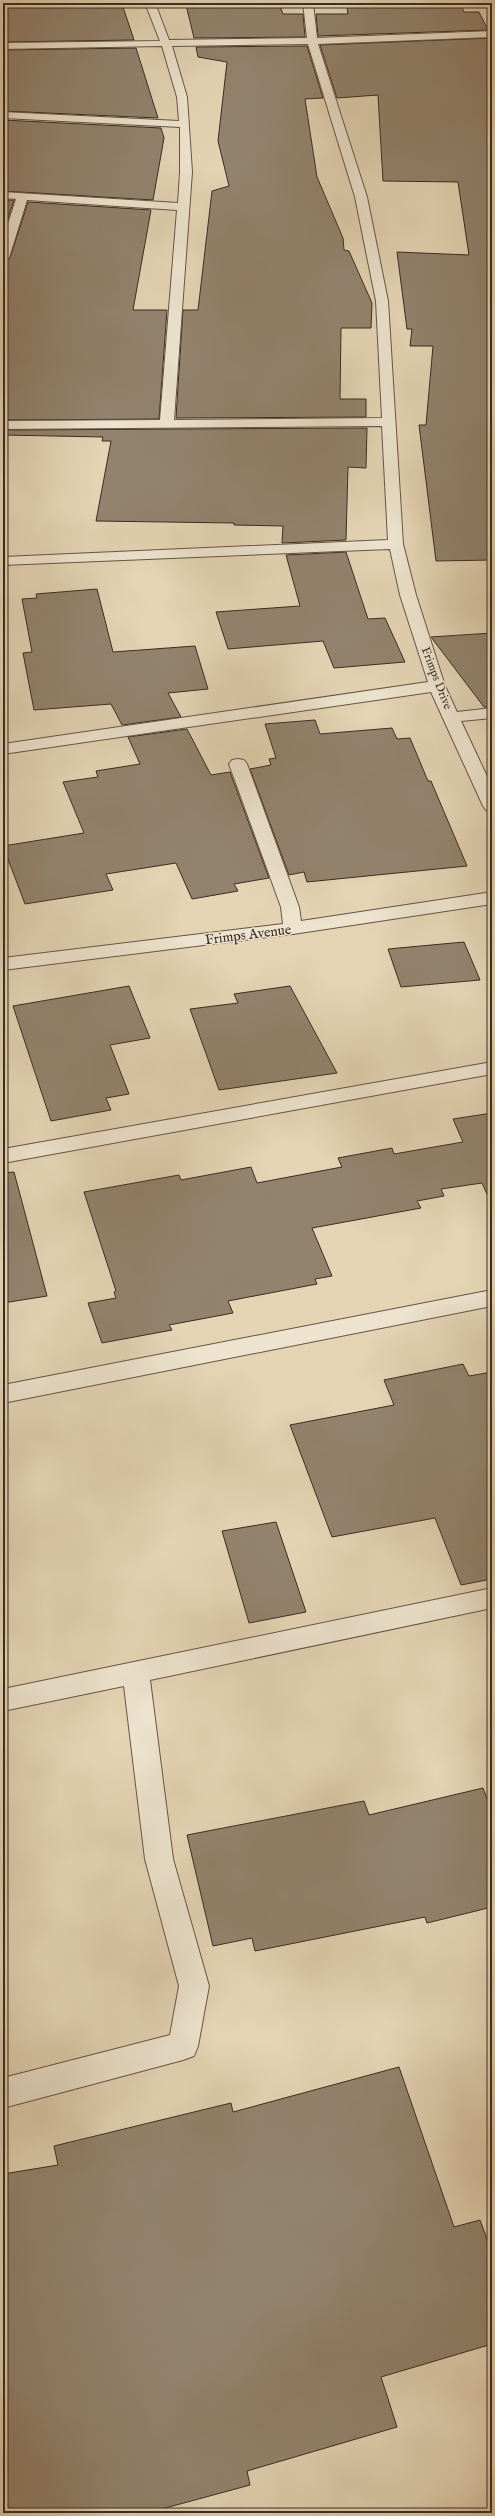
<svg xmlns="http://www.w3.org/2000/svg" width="495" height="2516" font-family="'IM FELL English',serif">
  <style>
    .building { fill: #93836e; stroke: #3b2b22 }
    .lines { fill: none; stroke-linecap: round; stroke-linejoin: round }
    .street-casing { stroke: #655546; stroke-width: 2 }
    .street { fill: #ede3ce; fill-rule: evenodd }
    .labels { text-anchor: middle; stroke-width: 3; stroke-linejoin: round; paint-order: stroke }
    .far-street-label { font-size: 12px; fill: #3b2b22; stroke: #ede3ce }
    .street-label { font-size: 14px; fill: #3b2b22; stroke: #ede3ce }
  </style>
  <rect width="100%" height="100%" fill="#e4d4b4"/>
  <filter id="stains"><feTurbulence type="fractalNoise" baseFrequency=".005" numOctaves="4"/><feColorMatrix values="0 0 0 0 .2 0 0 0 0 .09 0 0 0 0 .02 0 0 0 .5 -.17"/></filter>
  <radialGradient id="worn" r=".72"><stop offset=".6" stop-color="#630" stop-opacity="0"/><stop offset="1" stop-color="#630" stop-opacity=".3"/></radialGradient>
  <g class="building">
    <polygon points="42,3 119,3 121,7 123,7 134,40 3,42 3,5"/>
    <polygon points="234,3 279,3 283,14 303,14 305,37 194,38 186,5"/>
    <polygon points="355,3 460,3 464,12 479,12 488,30 318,36 316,14 348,14 347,7 356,7"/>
    <polygon points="492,38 492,560 436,561 419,425 426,425 433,346 410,346 412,329 407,329 397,252 469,255 458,182 383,181 378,95 337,98 320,45"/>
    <polygon points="307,46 323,98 305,99 317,177 343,238 344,250 349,251 372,303 371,328 341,328 340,399 366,399 366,417 176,418 183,310 198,310 212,191 229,186 218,141 227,62 198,57 196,47"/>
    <polygon points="136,48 158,118 3,111 3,50"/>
    <polygon points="3,120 161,128 164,138 153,200 3,191"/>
    <polygon points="3,200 14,200 3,234"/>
    <polygon points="28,202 151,210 133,310 167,310 159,419 3,420 3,263 10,258"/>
    <polygon points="367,428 366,468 348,467 346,540 282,543 283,526 234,525 234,523 96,521 111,441 102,441 103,437 3,435 3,430"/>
    <polygon points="346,552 368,619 385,618 405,662 334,668 323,641 228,649 216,612 300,606 286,555"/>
    <polygon points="97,589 113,652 195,646 208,689 168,693 181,717 122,725 111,704 34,710 23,653 32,652 22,599 37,598 36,594"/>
    <polygon points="492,633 492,707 484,707 431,637"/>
    <polygon points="315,720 320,734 392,728 397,739 410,738 428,781 431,781 467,866 307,882 304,872 289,875 250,769 271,765 269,759 276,758 265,724"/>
    <polygon points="187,729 211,775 230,772 269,878 234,884 238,891 192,899 176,863 106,874 113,890 25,904 3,846 84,833 63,782 98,777 96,771 140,764 128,737"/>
    <polygon points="464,942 480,980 401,987 388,949"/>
    <polygon points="129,986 150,1038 110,1045 129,1094 106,1098 111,1110 51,1121 13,1006"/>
    <polygon points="290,986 337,1073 219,1090 190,1009 238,1003 234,994"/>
    <polygon points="492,1113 492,1205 482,1183 441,1189 444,1196 417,1201 421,1208 312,1228 332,1276 315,1279 317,1284 228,1301 233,1313 169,1325 172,1330 102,1343 88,1303 116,1298 114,1292 116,1291 84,1192 179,1175 181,1180 251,1167 257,1183 342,1167 338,1158 392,1148 394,1154 463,1142 453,1119"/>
    <polygon points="14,1172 47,1296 3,1303 3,1173"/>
    <polygon points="463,1364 469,1376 492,1372 492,1579 461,1585 435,1518 332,1537 290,1425 394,1405 384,1380"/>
    <polygon points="276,1522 306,1612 249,1623 222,1531"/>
    <polygon points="483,1788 492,1812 492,1907 427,1923 425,1917 255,1951 252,1938 213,1946 187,1835 364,1801 369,1815"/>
    <polygon points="399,2067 454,2227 480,2220 492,2253 492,2344 381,2377 397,2427 247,2471 250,2485 147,2513 3,2513 3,2174 58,2165 54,2146 231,2103 233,2112"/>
  </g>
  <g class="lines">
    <defs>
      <g id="street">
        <path d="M145 3H155L169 40 307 38 303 3H313L317 38 492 31V37L318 44 367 197 388 301 403 544 416 595 445 686 457 712 492 708V718L461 721 492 787V811L486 810 483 806 431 692 3 754V744L428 682 400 595 390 549 3 565V557L388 540 382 426 3 429V421L160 420 177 210 27 200 9 258 3 262V239L16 199 3 198V192L178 203 180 172V127L3 118V112L179 121 177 97 162 46 3 49V43L160 41ZM308 44 355 197 376 301 382 418 174 420 192 172 187 97 172 46Z"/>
        <polygon points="238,759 244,760 247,764 299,907 301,921 492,892 492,904 293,934 3,970 3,958 283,924 281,907 229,764 232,760"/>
        <polygon points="492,1062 492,1074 3,1163 3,1149"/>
        <polygon points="492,1290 492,1306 3,1403 3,1385"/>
        <polygon points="492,1588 492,1608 150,1680 173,1859 209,1986 198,2046 194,2056 183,2060 3,2108 3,2078 170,2035 179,1986 145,1859 124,1686 3,1711 3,1689"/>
      </g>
    </defs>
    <use href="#street" class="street-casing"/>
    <use href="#street" class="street"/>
  </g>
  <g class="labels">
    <g class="far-street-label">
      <text transform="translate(437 678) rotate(69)" y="4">Frimps Drive</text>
    </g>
    <g class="street-label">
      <text transform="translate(248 934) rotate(-7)" y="5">Frimps Avenue</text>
    </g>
  </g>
  <rect width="495" height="2516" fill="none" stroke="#e4d4b4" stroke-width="16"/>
  <rect x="4" y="4" width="487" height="2508" fill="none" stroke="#3b2b22" stroke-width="2"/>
  <rect x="8" y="8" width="479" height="2500" fill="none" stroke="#3b2b22"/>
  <rect width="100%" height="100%" filter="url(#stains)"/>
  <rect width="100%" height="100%" fill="url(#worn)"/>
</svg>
